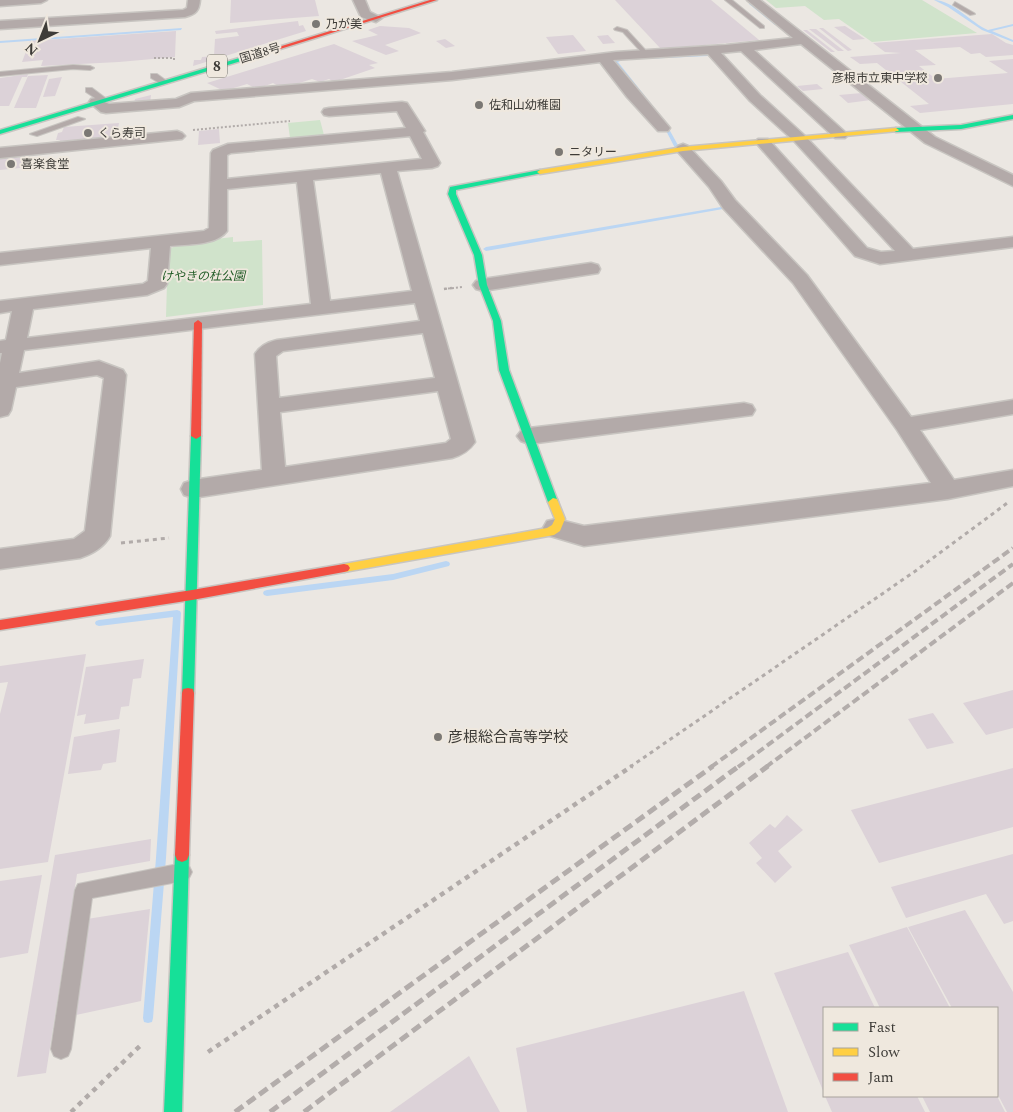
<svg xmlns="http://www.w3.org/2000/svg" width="1013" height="1112" font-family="Spectral,'Noto Sans JP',serif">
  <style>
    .green { fill: #d0e3cb }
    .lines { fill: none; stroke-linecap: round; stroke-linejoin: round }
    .stream { fill: #bbd6f3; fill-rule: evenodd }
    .building { fill: #dcd2d8 }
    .lane-casing { stroke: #c8c5c1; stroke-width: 2 }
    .street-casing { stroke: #c8c5c1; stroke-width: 3 }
    .fast-casing { stroke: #c8c5c1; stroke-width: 3 }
    .slow-casing { stroke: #c8c5c1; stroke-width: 3 }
    .jam-casing { stroke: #c8c5c1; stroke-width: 3 }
    .path-far3 { stroke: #b1aba9; stroke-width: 2; stroke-dasharray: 2 2; stroke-linecap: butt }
    .path-far2 { stroke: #b1aba9; stroke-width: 2.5; stroke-dasharray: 3 3; stroke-linecap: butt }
    .path-far1 { stroke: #b1aba9; stroke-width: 3; stroke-dasharray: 4 4; stroke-linecap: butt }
    .path { stroke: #b1aba9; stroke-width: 4.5; stroke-dasharray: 5 5; stroke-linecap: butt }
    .lane { fill: #b3aaa9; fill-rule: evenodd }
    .street { fill: #b3aaa9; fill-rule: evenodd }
    .fast { fill: #16e098; fill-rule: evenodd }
    .slow { fill: #ffcf43; fill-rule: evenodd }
    .jam { fill: #f24e42; fill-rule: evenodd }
    .rail-far1 { stroke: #b3adab; stroke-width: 4; stroke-dasharray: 8 4; stroke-linecap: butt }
    .rail { stroke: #b3adab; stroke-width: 5; stroke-dasharray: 10 5; stroke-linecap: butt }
    .poi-dot { fill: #7b7874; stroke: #efe8de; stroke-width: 2 }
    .labels { text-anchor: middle; stroke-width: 4; stroke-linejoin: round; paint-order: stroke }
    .far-poi-label { font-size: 12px; fill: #3e3c38; stroke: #efe8de; text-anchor: start }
    .far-street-label { font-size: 12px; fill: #3e3c38; stroke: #efe8de }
    .far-park-label { font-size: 12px; font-style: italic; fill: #1f5b25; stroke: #efe8de }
    .shield { fill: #efe8de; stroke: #73706a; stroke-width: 1 }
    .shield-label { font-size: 14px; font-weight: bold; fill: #3e3c38 }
    .poi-label { font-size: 15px; fill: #3e3c38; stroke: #efe8de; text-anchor: start }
  </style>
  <rect width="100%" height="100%" fill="#ebe7e2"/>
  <g class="green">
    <polygon points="766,0 922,0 977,33 872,42 839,19 824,20 805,6 776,8"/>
    <polygon points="320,120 324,135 290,138 288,123"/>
    <polygon points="233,237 233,242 262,240 263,305 166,317 168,250 181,243"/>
  </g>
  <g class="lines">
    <g class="stream">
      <path d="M934 0C953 0 971 23 988 30L1013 24V26L992 31 1013 40V42L982 30 948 7Z"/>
      <polygon points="749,2 751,2 777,23 777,25 775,25 749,4"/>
      <polygon points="182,28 181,30 0,43 0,41"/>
      <polygon points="707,54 708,56 644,59 642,58 644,57"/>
      <polygon points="621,58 632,59 622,60 618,62 664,120 679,147 679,148 675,148 661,121 614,62"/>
      <polygon points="721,207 723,207 723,209 486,251 483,249 486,247"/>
      <polygon points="446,561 449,562 450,564 449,566 393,580 267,596 264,595 263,593 264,591 267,590 393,574"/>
      <polygon points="177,610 180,611 181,613 166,858 153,1018 152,1022 148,1023 144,1022 143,1018 156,858 173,617 99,626 96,625 95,623 96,621 99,620"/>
    </g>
  </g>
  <g class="building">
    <polygon points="231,0 315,0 319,16 230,23"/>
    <polygon points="615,0 711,0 759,40 661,49"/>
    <polygon points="298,21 299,26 303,25 306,31 193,66 194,60 201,60 202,57 214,56 215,39 239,36 237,32 216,34 215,31"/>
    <polygon points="321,21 321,27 311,28 310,22"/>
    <polygon points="380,26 409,28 421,33 385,45 399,51 386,55 352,41 378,35 368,30"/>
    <polygon points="845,26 865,39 853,40 834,27"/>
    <polygon points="819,28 823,28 852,50 848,51"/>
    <polygon points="809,29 816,29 844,51 838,51"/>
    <polygon points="803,30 807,30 835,52 831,52"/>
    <polygon points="176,31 175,57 119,62 41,66 43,60 22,62 30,41"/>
    <polygon points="992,34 1006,43 1013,45 1013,55 986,57 980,53 971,54 960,47 915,50 936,65 919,66 936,79 1008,73 989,61 1013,59 1013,104 920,113 910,106 929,104 877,63 860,64 850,57 901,53 885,52 873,43"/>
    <polygon points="573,35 586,51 558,54 546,37"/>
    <polygon points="608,35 615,43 603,44 597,36"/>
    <polygon points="445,39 455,46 446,48 436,41"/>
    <polygon points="334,44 378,63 369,65 375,68 334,82 329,79 320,82 312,79 293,85 289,84 280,87 273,83 257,89 247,84 224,91 207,83"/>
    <polygon points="28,74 27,77 22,77 9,106 0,106 0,78"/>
    <polygon points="48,75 36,108 14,108 28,76"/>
    <polygon points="62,77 55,96 43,97 49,79"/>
    <polygon points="817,84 823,89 803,91 797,86"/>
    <polygon points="862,93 871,100 848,103 839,95"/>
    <polygon points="151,95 150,103 134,104 135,99"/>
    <polygon points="119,123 117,134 110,135 110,138 59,143 60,140 56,140 58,133 62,132 64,127"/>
    <polygon points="219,129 220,143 198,145 199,131"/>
    <polygon points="24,157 20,168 0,170 0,159"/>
    <polygon points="86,654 48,862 0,869 0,714 8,682 0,683 0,666"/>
    <polygon points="144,659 141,678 133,679 129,706 121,707 119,719 84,724 86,714 77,716 86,667"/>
    <polygon points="1013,690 1013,728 986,735 963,703"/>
    <polygon points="933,713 954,743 927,749 908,719"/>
    <polygon points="120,729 116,762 103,764 101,770 68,774 74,737"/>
    <polygon points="1013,768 1013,827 879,863 851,810"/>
    <polygon points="787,815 803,830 778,851 792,867 775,883 756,863 762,858 749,843 770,824 775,828"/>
    <polygon points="151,839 150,861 77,874 46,1073 17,1077 55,855"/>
    <polygon points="1013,854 1013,921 1004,924 986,894 906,918 891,887"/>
    <polygon points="42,875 28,953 0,958 0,881"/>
    <polygon points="150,909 141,1001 76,1015 87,919"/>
    <polygon points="965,910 1013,992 1013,1112 1007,1112 997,1093 997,1008 952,1008 908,927"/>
    <polygon points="907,927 950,1008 880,1008 849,945"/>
    <polygon points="848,952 875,1008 824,1008 824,1093 774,973"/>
    <polygon points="744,991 788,1112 527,1112 516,1048"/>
    <polygon points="469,1056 500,1112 390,1112"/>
    <polygon points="825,1096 917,1096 925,1112 832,1112"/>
    <polygon points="922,1096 997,1096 1005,1112 930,1112"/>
  </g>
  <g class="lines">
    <defs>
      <g id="lane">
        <polygon points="725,0 732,0 764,26 764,28 760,28"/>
        <polygon points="955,2 974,13 975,14 970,15 953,5"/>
        <polygon points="617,27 627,30 648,53 648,55 644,55 623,32 615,30 614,29"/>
        <polygon points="73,65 90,66 94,68 90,70 73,69 0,76 0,72"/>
        <polygon points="151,74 157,74 168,82 161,84 151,78"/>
        <polygon points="86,88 92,88 108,100 101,102 86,92"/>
        <polygon points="78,117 85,119 37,136 30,134"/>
        <polygon points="183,863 189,866 192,872 189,878 183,881 92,898 71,1049 68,1056 61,1059 54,1056 51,1049 75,890 78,884"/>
      </g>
      <g id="street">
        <polygon points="0,0 47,0 41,3 0,6"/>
        <path d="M188 0H200C199 11 196 14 185 17L0 29V21L183 10 187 8Z"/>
        <polygon points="353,0 365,0 370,12 382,18 376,22 361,17"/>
        <polygon points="747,0 760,0 935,137 1013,175 1013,186 925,143 801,44 754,50 845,132 848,135 845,138 835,138 741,51 721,53 760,95 804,135 913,249 1013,237 1013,247 880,264 855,256 758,145 755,142 758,139 768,139 867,248 881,252 895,251 794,141 750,101 708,54 613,60 670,128 668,131 658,131 627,97 600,62 452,80 194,101 179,107 106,113 101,112 89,102 91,99 96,98 109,104 176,99 191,93 452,72 616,52 726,45 793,38"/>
        <path d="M402 102 407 103 409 106 425 131 423 132 440 163 438 166 432 168 397 171 475 442C469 451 462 455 452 458L193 498 184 495 181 489 184 483 193 480 262 470 255 354C260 346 268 342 277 340L420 321 415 303 24 350 19 373 99 361 123 370 126 375 110 536C104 547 92 554 80 558L0 569V549L74 539 85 531 104 378 97 375 16 387 11 410 8 415 0 417V363L2 353H0V341L6 340 12 311 0 313V301L143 284 148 281 151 248 0 265V253L204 231 209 228 211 153 213 150 228 144 406 128 397 111 329 116 324 115 322 112 324 109 329 108ZM410 136 422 159 227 179V155L231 153ZM381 173 412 291 330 301 313 180ZM297 182 311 304 27 338 33 309 147 295 164 288 167 284 170 246C186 244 216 246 227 231V189ZM423 333 435 378 279 398 276 356 283 351ZM438 391 451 439 446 443 285 467 280 412Z"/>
        <polygon points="177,131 182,133 185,136 182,139 0,158 0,148"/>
        <polygon points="683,144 688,146 721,181 735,200 807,275 911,417 1013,400 1013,414 920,430 954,480 1013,470 1013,486 948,499 584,546 547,535 543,528 547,521 556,519 584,526 931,483 897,430 793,283 723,208 709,187 678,152 675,149 678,146"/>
        <polygon points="591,263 598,265 600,269 598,273 483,291 476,289 473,285 476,281 483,279"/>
        <polygon points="744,403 752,405 755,410 752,415 529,444 521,441 517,436 521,431 529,428"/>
      </g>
      <g id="fast">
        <polygon points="259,52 261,55 0,134 0,130"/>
        <polygon points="1013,115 1013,119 961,129 896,132 893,130 896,128 961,125"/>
        <polygon points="540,170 543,172 542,173 456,190 456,194 482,255 487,285 501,321 509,370 558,502 553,506 548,502 499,370 493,321 479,285 474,255 448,194 450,187"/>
        <polygon points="196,433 201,436 194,693 193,697 188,698 183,697 182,693 191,436"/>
        <polygon points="182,848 187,850 189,855 182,1112 164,1112 175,855 177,850"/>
      </g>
      <g id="slow">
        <polygon points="896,128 899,130 898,131 683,151 540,174 537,172 540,170 683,147"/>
        <polygon points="553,498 557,499 565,519 560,531 554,535 344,572 340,571 338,568 340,565 344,564 547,528 552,525 555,519 548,502"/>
      </g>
      <g id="jam">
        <polygon points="430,0 437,0 261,55 256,54"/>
        <polygon points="198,320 202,323 201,436 196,439 191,436 194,323"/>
        <polygon points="344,564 348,565 350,568 348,571 344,572 192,600 0,630 0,620 192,590"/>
        <polygon points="188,688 193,689 194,693 189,855 187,860 182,862 177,860 175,855 182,693 183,689"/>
      </g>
    </defs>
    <use href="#lane" class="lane-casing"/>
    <use href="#street" class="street-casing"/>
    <use href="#fast" class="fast-casing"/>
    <use href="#slow" class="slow-casing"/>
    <use href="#jam" class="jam-casing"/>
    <g class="path-far3">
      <polyline points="154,58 174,58 174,61"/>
      <polyline points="193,130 290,121"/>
      <polyline points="444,289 463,287"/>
    </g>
    <polyline class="path-far2" points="444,289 452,288"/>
    <g class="path-far1">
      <polyline points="121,543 169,538"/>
      <polyline points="630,767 914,572 1010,501"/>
    </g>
    <g class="path">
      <polyline points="208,1052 632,766"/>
      <polyline points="71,1112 143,1043"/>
    </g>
    <use href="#lane" class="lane"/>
    <use href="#street" class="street"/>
    <use href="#fast" class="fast"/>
    <use href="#slow" class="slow"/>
    <use href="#jam" class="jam"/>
    <g class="rail-far1">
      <polyline points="711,767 1013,548"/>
      <polyline points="738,767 1013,564"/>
      <polyline points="766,767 1013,583"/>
    </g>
    <g class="rail">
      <polyline points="235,1112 713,766"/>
      <polyline points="270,1112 739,766"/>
      <polyline points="304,1112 768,766"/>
    </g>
  </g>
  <g class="poi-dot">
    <circle cx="316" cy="24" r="5"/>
    <circle cx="938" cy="78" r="5"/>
    <circle cx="479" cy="105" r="5"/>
    <circle cx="88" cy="133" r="5"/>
    <circle cx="559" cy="152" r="5"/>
    <circle cx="11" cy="164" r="5"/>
    <circle cx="438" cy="737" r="5"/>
  </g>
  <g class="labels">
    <g class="far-poi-label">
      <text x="326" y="28">乃が美</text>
      <text x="928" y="82" text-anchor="end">彦根市立東中学校</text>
      <text x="489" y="109">佐和山幼稚園</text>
      <text x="98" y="137">くら寿司</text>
      <text x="569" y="156">ニタリー</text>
      <text x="21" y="168">喜楽食堂</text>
    </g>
    <g class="far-street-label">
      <text transform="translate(260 53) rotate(-17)" y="4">国道8号</text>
    </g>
    <g class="far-park-label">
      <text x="203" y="280">けやきの杜公園</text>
    </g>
    <rect class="shield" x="207" y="54.5" width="20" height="23" rx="4"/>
    <g class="shield-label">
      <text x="217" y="71">8</text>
    </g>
    <g class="poi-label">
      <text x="448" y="742">彦根総合高等学校</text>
    </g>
  </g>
  <rect x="823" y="1007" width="175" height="90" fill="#efe8de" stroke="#a8a39c"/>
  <rect x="833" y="1023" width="25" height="8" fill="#16e098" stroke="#a8a39c"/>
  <text x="868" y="1032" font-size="15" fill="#3e3c38">Fast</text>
  <rect x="833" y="1048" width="25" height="8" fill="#ffcf43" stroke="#a8a39c"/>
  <text x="868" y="1057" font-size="15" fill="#3e3c38">Slow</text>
  <rect x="833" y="1073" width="25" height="8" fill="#f24e42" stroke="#a8a39c"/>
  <text x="868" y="1082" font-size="15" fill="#3e3c38">Jam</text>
  <g transform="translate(40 40) rotate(223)" stroke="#efe8de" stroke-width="4" paint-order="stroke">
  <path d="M0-4L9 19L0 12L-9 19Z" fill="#3e3c38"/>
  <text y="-8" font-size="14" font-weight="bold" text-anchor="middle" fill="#3e3c38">N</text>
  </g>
</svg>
